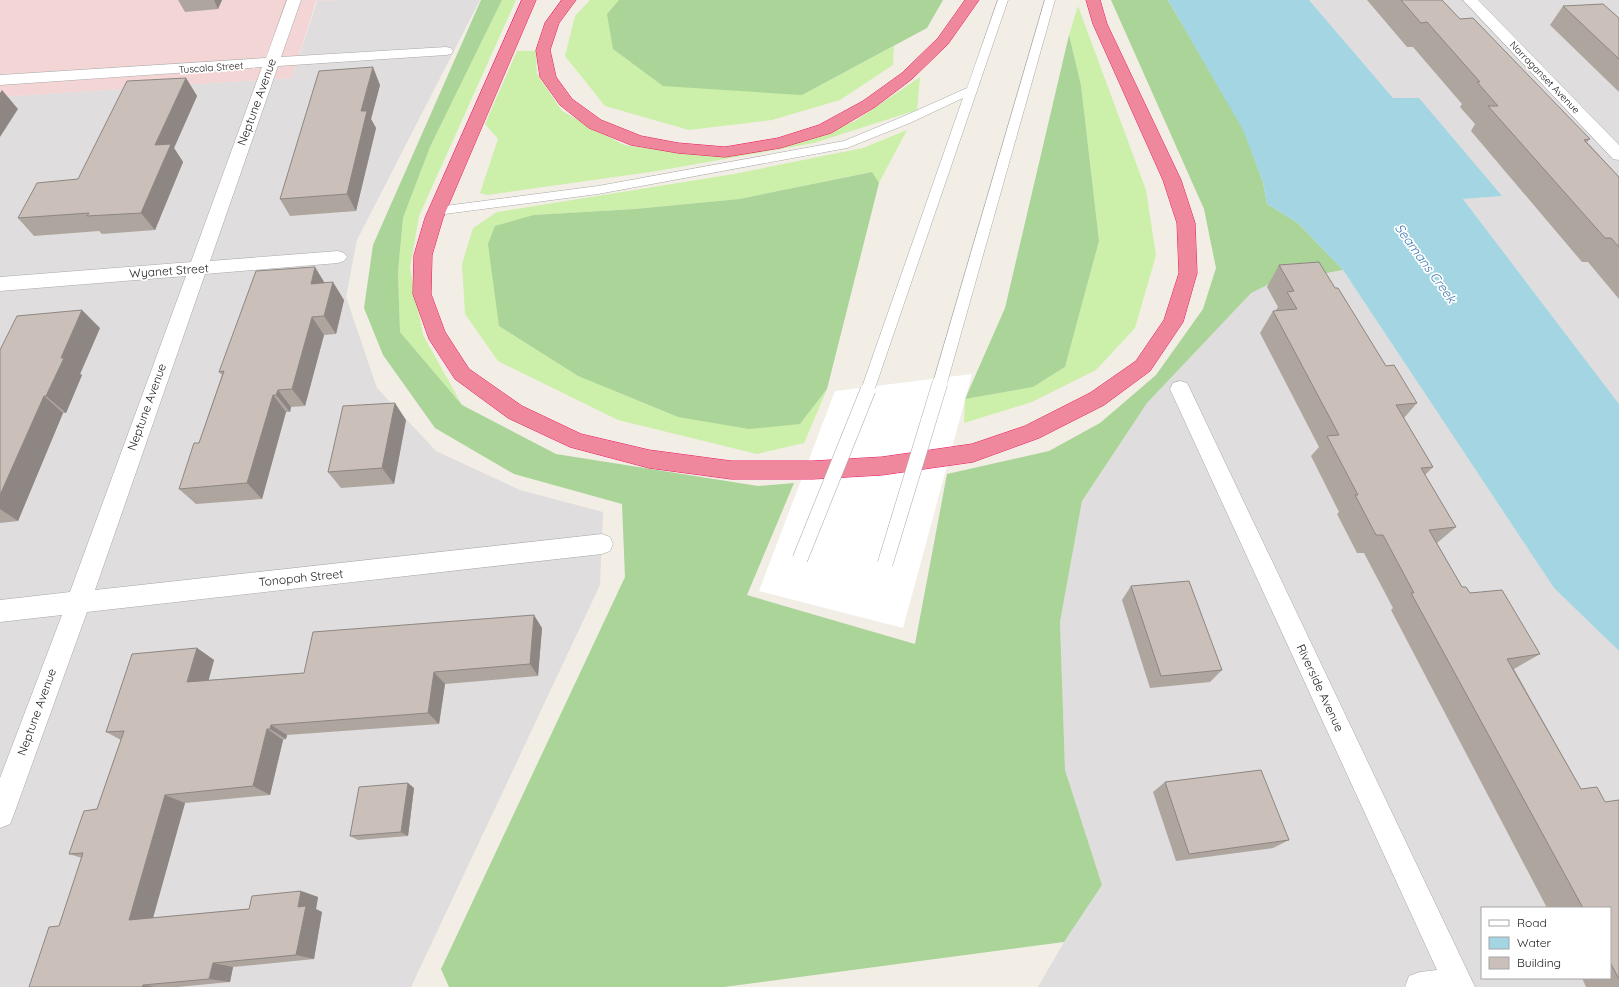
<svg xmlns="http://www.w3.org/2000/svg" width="1619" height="987" font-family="Quicksand,sans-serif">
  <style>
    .residential { fill: #dfdddd; fill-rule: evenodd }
    .commercial { fill: #f3d5d5 }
    .grass { fill: #ccefa9 }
    .forest { fill: #aad498 }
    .water { fill: #a3d5e3 }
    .pier { fill: #fff }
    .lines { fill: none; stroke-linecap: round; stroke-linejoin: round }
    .lane-casing { stroke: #a8a8a8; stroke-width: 1 }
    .street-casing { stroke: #a8a8a8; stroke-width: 1 }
    .highway-casing { stroke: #ea1963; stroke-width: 1 }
    .lane { fill: #fff; fill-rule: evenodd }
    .street { fill: #fff; fill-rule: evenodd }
    .highway { fill: #ef889d; fill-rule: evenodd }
    .lane-bridge-casing { stroke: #a8a8a8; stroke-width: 16; stroke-linecap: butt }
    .lane-bridge { stroke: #fff; stroke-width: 15 }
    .wall { fill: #aea59f }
    .shaded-wall { fill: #8d8682 }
    .building { fill: #cac0b9; stroke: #8d8682 }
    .labels { text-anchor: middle; stroke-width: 3.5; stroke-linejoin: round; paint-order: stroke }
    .far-street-label { font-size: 10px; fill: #212121; stroke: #fff }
    .street-label { font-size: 12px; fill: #212121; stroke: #fff }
    .water-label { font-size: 13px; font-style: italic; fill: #407ab2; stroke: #fff }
  </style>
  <rect width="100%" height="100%" fill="#f2eee6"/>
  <g class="residential">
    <polygon points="339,0 480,0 357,240 346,297 377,388 436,451 520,490 603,512 600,585 411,987 0,987 0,97 292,78 317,1"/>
    <polygon points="1309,0 1619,0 1619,404 1463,199 1501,196 1393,98"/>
    <path d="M1343 270 1554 588 1619 651V987H1038L1064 942 1102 885 1065 771 1060 622 1082 501 1147 403 1251 292 1269 284ZM1482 908H1610V978H1482Z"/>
  </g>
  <polygon class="commercial" points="0,0 339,0 316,1 292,78 0,97"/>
  <g class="grass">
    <polygon points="502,0 516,0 419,216 410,268 423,335 462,405 400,332 398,272 403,218 430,147"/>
    <polygon points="590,0 619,0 607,14 802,95 894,46 893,65 840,100 772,120 689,130 605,106 565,56 575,16"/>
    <polygon points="1078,6 1146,190 1156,255 1135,328 1096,370 1032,402 964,423 965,399 1033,387 1065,367 1099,241 1081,85 1069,35"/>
    <polygon points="517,51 536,51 537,74 562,111 624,145 710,156 741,153 814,137 855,121 920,77 917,110 814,143 657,171 487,195 480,193 498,139 485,124"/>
    <polygon points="907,130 879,183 871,172 739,199 635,209 534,215 499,326 578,376 678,417 800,424 827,389 804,443 757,454 618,420 498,361 465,314 462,264 473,228 497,212 734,174 863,148"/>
  </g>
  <g class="forest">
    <polygon points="481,0 502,0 430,147 403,218 398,272 400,332 462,405 556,454 758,486 794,483 747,595 915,644 947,474 1049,451 1100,423 1156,375 1203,309 1216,268 1204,209 1111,0 1168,0 1244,130 1263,182 1267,204 1298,223 1343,270 1269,284 1251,293 1147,403 1082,501 1060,622 1065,770 1102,885 1064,942 724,987 449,987 441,969 625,577 622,504 514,474 435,428 383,355 364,308 373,245"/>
    <polygon points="619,0 943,0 927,28 802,95 663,86 613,49 607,14"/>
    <polygon points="1069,35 1081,85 1099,241 1065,367 1033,387 965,399 1005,308"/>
    <polygon points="872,172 879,183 827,389 800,424 749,429 678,417 578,376 499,326 488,244 495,226 534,215 635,209 739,199"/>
  </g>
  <polygon class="water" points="1168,0 1309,0 1393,98 1419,98 1502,196 1463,199 1619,404 1619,651 1554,588 1343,270 1298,223 1267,204 1263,182 1243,130"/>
  <polygon class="pier" points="972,374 903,628 759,591 835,391"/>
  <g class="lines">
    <defs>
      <g id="lane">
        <polygon points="998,0 1008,0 873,394 868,396 863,394 861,390 963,98 910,123 847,148 598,194 437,215 432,214 431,211 432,208 437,207 598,186 844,141 902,117 967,88"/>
        <polygon points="1045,0 1055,0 947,383 945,387 940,389 935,387 933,383"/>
      </g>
      <g id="street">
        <polygon points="287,0 301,0 281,57 446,47 451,48 453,51 451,54 446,55 278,66 210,261 338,251 344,253 347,257 344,261 338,263 205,274 95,590 602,534 610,537 613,544 610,551 602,554 87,612 14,814 10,824 0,828 0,778 62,615 0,622 0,600 70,592 186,276 0,291 0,277 191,262 262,67 0,85 0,75 266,58"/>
        <polygon points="1463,0 1478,0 1619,145 1619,160 1613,159"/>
        <polygon points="1180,381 1187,383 1190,389 1475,987 1405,987 1409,976 1420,972 1437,970 1170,389 1173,383"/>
      </g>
      <g id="highway">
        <polygon points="522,0 536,0 443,218 432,255 431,294 445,332 469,369 522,406 581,434 649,450 731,461 813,461 882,457 972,444 1025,426 1090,393 1136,361 1164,320 1179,273 1177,223 1163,180 1093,24 1086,0 1100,0 1107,24 1181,180 1195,223 1197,273 1183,322 1150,371 1104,405 1039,438 973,462 882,475 813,479 731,479 649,468 570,447 508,418 455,379 429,339 413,294 414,255 425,218"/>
        <polygon points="562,0 576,0 559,23 550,50 556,77 572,99 601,120 641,136 678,143 725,147 778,138 819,125 863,101 902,73 938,38 965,0 979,0 948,44 912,79 875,107 831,133 780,148 725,157 678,153 631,145 589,128 560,105 540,77 536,50 545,23"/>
      </g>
    </defs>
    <use href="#lane" class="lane-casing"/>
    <use href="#street" class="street-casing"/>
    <use href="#highway" class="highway-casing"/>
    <use href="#lane" class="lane"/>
    <use href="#street" class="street"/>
    <use href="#highway" class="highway"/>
    <defs>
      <g id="lane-bridge">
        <polyline points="800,559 868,390"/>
        <polyline points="885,564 940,383"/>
      </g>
    </defs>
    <use href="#lane-bridge" class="lane-bridge-casing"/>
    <use href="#lane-bridge" class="lane-bridge"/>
  </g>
  <g class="wall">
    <polygon points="178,0 222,0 218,9 185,12"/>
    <polygon points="1367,0 1442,0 1460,19 1590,139 1587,142 1619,177 1619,299 1588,262 1582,262 1471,131 1475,124 1460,107 1462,104 1413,47 1407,47"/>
    <polygon points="1563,6 1619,18 1619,92 1550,25"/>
    <polygon points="186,78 197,96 174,148 183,162 155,230 102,234 99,231 34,236 18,218 78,179"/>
    <polygon points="380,85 371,119 376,128 356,211 290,216 280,199"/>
    <polygon points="1279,265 1335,288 1386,366 1417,403 1404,418 1433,467 1425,475 1456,527 1437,543 1462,587 1540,654 1514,669 1581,789 1605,802 1619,800 1619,987 1586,987 1582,978 1610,978 1610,908 1547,908 1391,610 1393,608 1364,553 1357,553 1337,514 1339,512 1311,456 1319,447 1260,333 1273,311 1275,311 1278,307 1267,287"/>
    <polygon points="325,283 344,300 336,334 324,335 305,406 291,407 290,412 286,412 262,499 196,504 179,489 199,443 222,375 219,372"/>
    <polygon points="100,328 80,374 82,375 66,413 63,413 18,521 0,523 0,350"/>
    <polygon points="406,420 394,484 341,488 328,472"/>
    <polygon points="1131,586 1222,670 1210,682 1150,688 1122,600"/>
    <polygon points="542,628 538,676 445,684 439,724 287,735 286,739 283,740 270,795 185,803 153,918 249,909 301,891 318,897 316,909 322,912 314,959 233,967 230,982 178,987 29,987 59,926 82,858 69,854 97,809 121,740 106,732 197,648 214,660 208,680 304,673"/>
    <polygon points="1165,782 1289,840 1273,848 1176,861 1153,792"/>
    <polygon points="414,788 408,836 358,840 350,836"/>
  </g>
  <g class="shaded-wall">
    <polygon points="214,0 222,0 218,9"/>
    <polygon points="373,67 380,85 371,119 376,128 356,211 347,194 361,111"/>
    <polygon points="186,78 197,96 174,148 183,162 155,230 141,213 155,145"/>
    <polygon points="2,90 18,109 0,137 0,93"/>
    <polygon points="315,267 326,285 311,284"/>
    <polygon points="333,282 344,300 336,334 324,316"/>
    <polygon points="82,310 100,328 80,374 82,375 66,413 46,396 61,358"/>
    <polygon points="312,317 324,335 305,406 292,389"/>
    <polygon points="278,390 291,407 290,412 276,395"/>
    <polygon points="273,395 286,412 262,499 247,483"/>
    <polygon points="44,396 63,413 18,521 0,509 0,495"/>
    <polygon points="395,403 406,420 394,484 382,468"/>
    <polygon points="534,615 542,628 538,676 530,664"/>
    <polygon points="197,648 214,660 205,694 187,682"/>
    <polygon points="434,672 445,684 439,724 428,713"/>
    <polygon points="271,725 287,735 286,739 270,729"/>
    <polygon points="267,729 283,740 270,795 253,786"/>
    <polygon points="408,783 414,788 408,836 401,832"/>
    <polygon points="165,795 185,803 151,925 129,920"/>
    <polygon points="301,891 318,897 316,909 322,912 314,959 296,955 298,907"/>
    <polygon points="213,963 233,967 230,982 209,979"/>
    <polygon points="143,985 157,987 142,987"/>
  </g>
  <g class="building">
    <polygon points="1401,0 1442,0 1460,19 1473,18 1590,139 1584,140 1619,177 1619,247 1611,238 1605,238 1488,106 1498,106 1477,82 1480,82 1427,22 1421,23"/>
    <polygon points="1603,4 1619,18 1619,59 1563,6"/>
    <polygon points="373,67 361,111 367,111 347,194 280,199 319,71"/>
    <polygon points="186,78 155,145 171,144 141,213 87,216 89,213 18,218 37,183 78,179 127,81"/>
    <polygon points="1319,262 1335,288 1338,288 1386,366 1394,365 1417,403 1396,405 1433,467 1421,468 1456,527 1429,530 1462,587 1466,587 1470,593 1502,590 1540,654 1507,659 1581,789 1597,787 1605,802 1619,800 1619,979 1610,962 1610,908 1583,908 1411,593 1414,593 1383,535 1376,535 1355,495 1358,495 1327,436 1339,435 1273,311 1297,309 1287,292 1294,291 1279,265"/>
    <polygon points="315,267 311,284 333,282 324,316 312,317 292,389 278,390 276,395 273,395 247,483 179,489 194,443 199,443 224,371 219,372 256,271"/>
    <polygon points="82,310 61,358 64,358 46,396 44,396 0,495 0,350 17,316"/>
    <polygon points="395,403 382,468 328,472 343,406"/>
    <polygon points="1189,581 1222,670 1161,676 1131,586"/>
    <polygon points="534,615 530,664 434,672 428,713 271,725 270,729 267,729 253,786 165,795 129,920 249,909 252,896 301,891 298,907 306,906 296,955 213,963 209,979 143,985 142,987 29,987 49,927 59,926 83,853 69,854 84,811 97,809 124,731 106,732 132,654 197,648 187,682 304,673 313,632"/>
    <polygon points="1261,770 1289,840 1189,854 1165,782"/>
    <polygon points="408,783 401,832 350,836 359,787"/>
  </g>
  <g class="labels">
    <g class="far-street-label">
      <text transform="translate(211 67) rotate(-4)" y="4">Tuscala Street</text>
      <text transform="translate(1545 77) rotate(46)" y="4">Narraganset Avenue</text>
    </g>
    <g class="street-label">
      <text transform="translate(257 102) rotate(-70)" y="4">Neptune Avenue</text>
      <text transform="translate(169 271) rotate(-4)" y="4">Wyanet Street</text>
      <text transform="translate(147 407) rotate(-70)" y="4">Neptune Avenue</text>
      <text transform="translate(301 578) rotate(-6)" y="4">Tonopah Street</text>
      <text transform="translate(1320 688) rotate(65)" y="4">Riverside Avenue</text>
      <text transform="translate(37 712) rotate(-70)" y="4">Neptune Avenue</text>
    </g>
    <g class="water-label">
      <text transform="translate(1426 263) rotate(54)" y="5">Seamans Creek</text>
    </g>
  </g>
  <rect x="1481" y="907" width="130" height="72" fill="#ffffff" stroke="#a6a6a6"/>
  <rect x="1489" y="920" width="20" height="6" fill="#ffffff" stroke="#a6a6a6"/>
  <text x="1517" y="927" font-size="12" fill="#212121">Road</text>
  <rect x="1489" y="937" width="20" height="12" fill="#a3d5e3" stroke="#a6a6a6"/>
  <text x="1517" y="947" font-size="12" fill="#212121">Water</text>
  <rect x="1489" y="957" width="20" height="12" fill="#cac0b9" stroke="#a6a6a6"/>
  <text x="1517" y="967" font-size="12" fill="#212121">Building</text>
</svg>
